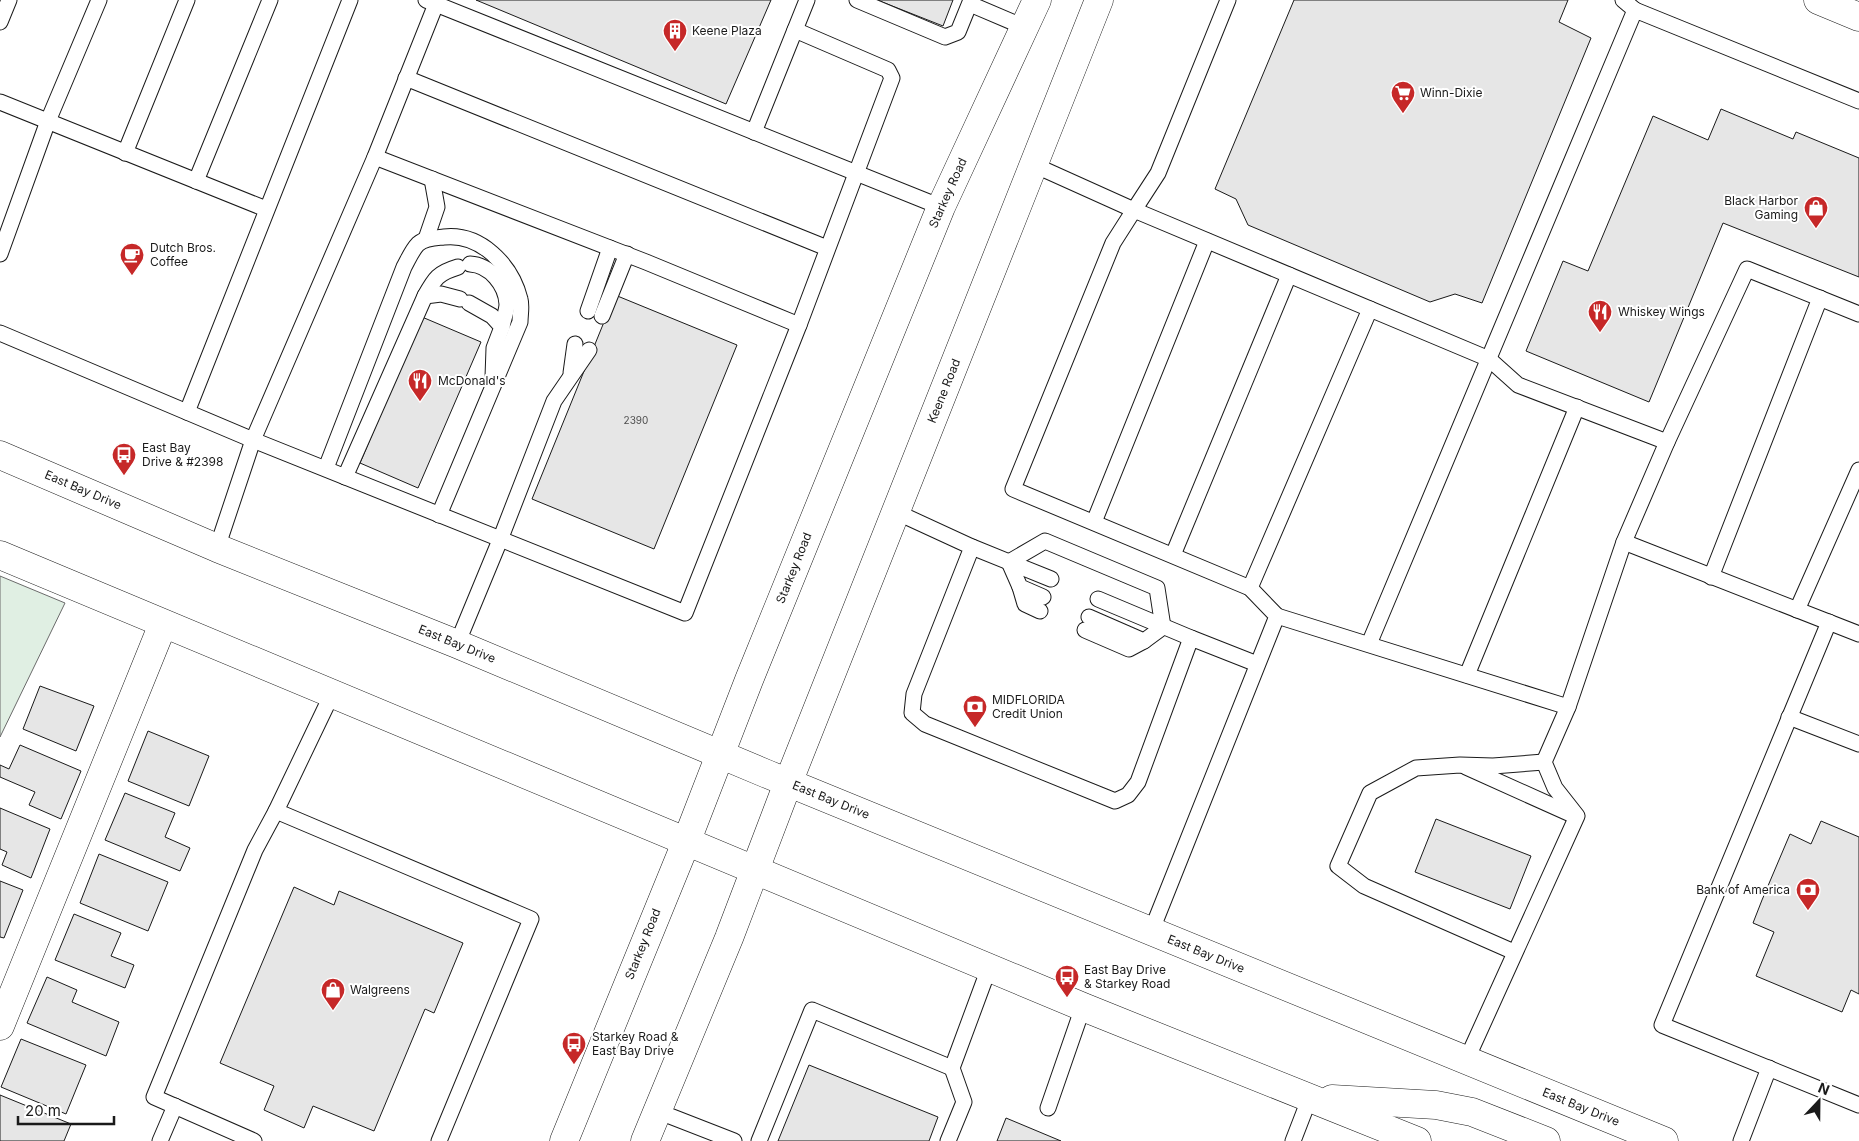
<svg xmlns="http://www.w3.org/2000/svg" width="1859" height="1141" font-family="Inter,sans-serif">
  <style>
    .green { fill: #e0efe3; stroke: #6a6a6a }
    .building { fill: #e6e6e6; stroke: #1a1a1a }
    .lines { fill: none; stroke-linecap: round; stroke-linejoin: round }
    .service-casing { stroke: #1a1a1a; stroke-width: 17 }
    .minor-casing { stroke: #1a1a1a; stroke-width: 29 }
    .secondary-casing { stroke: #1a1a1a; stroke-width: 29 }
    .primary-casing { stroke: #1a1a1a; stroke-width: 29 }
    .service { stroke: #fff; stroke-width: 15 }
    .minor { stroke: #fff; stroke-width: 28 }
    .secondary { stroke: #fff; stroke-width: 28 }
    .primary { stroke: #fff; stroke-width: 28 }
    .labels { text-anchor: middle; stroke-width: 4; stroke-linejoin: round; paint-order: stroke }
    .number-label { font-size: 10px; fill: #4d4d4d }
    .poi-label { font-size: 12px; fill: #1a1a1a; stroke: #fff; text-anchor: start }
    .street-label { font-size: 12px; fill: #1a1a1a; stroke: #fff }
  </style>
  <rect width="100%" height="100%" fill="#fff"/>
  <polygon class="green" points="0,576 65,603 0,737"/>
  <g class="building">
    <polygon points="476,0 771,0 726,104"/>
    <polygon points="877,0 953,0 943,26"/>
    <polygon points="1294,0 1568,0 1559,22 1591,38 1482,303 1455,294 1430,302 1248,225 1236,199 1215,189"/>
    <polygon points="1721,109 1793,139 1796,132 1859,158 1859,277 1723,223 1649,402 1526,351 1563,261 1588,271 1653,116 1708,140"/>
    <polygon points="615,295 737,345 654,549 532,499"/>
    <polygon points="422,317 481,342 418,488 360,463"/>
    <polygon points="40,686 94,706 76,751 23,729"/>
    <polygon points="148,731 209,756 189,806 128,781"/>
    <polygon points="20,745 81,771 61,819 29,805 35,792 0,777 0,765 9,769"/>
    <polygon points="125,793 175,813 165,837 190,848 180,871 105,840"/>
    <polygon points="0,808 50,829 31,878 2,865 7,852 0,849"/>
    <polygon points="1436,819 1531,856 1510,909 1415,872"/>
    <polygon points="1821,821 1859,837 1859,994 1851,990 1842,1012 1756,976 1774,932 1753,923 1762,900 1790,834 1811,844"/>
    <polygon points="99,854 168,882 148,931 80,903"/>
    <polygon points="0,881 23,890 4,938 0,937"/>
    <polygon points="294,887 334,905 339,891 463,943 434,1013 425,1009 374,1131 313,1106 304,1128 264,1110 274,1086 220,1063"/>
    <polygon points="74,914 121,933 111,956 134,965 125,988 55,960"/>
    <polygon points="47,977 77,990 72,1002 119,1022 106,1056 27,1023"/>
    <polygon points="21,1039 86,1065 66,1114 1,1087"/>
    <polygon points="809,1065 938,1117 929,1141 778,1141"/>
    <polygon points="0,1095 71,1124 64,1141 0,1141"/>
    <polygon points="1006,1118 1061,1141 997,1141"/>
  </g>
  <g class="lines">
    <defs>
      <g id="service">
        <polyline points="426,0 941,207"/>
        <polyline points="857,0 945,37 958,32 971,0"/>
        <polyline points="1228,0 1158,173 1134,210 1489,359 1518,385 1667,442 1624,542 1568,707 1544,762 1555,788 1577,816 1466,1061"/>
        <polyline points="1623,0 1635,10"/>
        <polyline points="970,4 1024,27"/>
        <polyline points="0,22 9,0"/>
        <polyline points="795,30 888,70 892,78 799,325"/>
        <polyline points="406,78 827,248"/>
        <polyline points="0,102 266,209"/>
        <polyline points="754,132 807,0"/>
        <polyline points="125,153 187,0"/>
        <polyline points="1034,165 1134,210 1113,243 1013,489 1250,588 1277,616 1151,932"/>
        <polyline points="196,181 270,0"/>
        <polyline points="426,239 437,207 432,179"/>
        <polyline points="0,254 48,121 99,0"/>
        <path d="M470 264C490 265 506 285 507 304 507 311 503 320 502 327"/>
        <path d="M425 296C435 278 438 273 458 267"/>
        <polyline points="469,303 492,316 502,327 494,348 493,377"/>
        <polyline points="588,311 610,248"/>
        <polyline points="602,316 627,254"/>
        <polyline points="0,333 253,440 685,613 799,325 646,262 375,157"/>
        <polyline points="571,373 575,344"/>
        <polyline points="187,412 350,0"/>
        <polyline points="1667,442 1747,269 1859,314"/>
        <path d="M326 468 404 267C408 260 412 250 418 244 425 238 435 238 444 237 480 233 511 264 520 299 522 306 520 315 520 322L439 515"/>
        <polyline points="345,477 425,296 441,294 460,299"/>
        <polyline points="896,512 972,547 914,694 912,713 925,724 1115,801 1128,795 1138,782 1191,638 1257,664"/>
        <polyline points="1094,522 1207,241"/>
        <polyline points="1624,542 1859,634"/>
        <polyline points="972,547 1051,579"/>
        <polyline points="217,548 253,440 375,157 436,4"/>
        <polyline points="1173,555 1289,275"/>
        <polyline points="1711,577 1820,298"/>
        <polyline points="1020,587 1025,604 1040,611"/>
        <polyline points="1250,588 1370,309"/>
        <polyline points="1043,597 1020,587 1009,562 1045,541 1157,588 1163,627 1144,641 1089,617"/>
        <polyline points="1098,599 1191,638"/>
        <polyline points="1797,610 1859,470"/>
        <polyline points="1277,616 1568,707"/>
        <polyline points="1829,622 1662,1025 1859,1105"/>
        <polyline points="1085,630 1129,649 1144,641"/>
        <polyline points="457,644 500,540 554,401 589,350"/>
        <polyline points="1369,644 1635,10 1859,101"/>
        <polyline points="1467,675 1577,407"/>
        <polyline points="332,694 276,811 531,919 439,1141"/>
        <polyline points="1789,717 1859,744"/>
        <polyline points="1466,767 1575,816"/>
        <polyline points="1514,952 1364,886 1338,866 1370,793 1416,768 1460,765 1493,766 1544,762"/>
        <polyline points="1048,1108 1083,1007"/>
        <polyline points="657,1111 734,1141"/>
        <polyline points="160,1141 175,1106"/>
        <polyline points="254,1141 154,1097 255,850 276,811"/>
        <polyline points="759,1141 812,1010 952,1068"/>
        <polyline points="948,1141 964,1102 952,1068 989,968"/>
        <polyline points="1293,1141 1310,1097"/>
        <polyline points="1741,1141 1769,1068"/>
      </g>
      <g id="minor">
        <polyline points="1818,0 1859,17"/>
        <polyline points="0,1026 163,624"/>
      </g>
      <g id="secondary">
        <polyline points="564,1141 687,840 749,680 941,207 1037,0"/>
        <polyline points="645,1141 729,938 788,783 1099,0"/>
      </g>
      <g id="primary">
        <polyline points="0,455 217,548 457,644 767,774 1664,1141"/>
        <polyline points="0,555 1083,1007 1417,1141"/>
        <polyline points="1332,1099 1436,1105 1472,1112 1546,1141"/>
      </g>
    </defs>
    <use href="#service" class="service-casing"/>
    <use href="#minor" class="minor-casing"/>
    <use href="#secondary" class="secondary-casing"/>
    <use href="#primary" class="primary-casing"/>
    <use href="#service" class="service"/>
    <use href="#minor" class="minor"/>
    <use href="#secondary" class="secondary"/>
    <use href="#primary" class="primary"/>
  </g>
  <defs>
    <symbol id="building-pin" viewBox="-11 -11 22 30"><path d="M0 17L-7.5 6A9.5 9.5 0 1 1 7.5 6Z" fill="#c62828" stroke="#fff"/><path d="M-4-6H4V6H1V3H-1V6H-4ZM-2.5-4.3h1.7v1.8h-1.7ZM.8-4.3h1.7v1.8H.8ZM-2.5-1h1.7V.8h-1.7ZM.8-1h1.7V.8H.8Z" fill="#fff"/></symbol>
    <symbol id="supermarket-pin" viewBox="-11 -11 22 30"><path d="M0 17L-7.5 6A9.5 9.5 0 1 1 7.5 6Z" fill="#c62828" stroke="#fff"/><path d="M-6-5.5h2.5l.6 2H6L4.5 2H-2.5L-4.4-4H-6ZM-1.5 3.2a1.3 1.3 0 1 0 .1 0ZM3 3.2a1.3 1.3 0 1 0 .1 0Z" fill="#fff"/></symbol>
    <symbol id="shop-pin" viewBox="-11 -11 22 30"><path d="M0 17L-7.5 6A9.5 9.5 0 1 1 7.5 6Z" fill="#c62828" stroke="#fff"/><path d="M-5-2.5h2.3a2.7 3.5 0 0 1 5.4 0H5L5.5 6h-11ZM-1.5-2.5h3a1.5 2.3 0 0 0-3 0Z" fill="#fff"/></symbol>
    <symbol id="cafe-pin" viewBox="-11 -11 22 30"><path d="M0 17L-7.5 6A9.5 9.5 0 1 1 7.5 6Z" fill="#c62828" stroke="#fff"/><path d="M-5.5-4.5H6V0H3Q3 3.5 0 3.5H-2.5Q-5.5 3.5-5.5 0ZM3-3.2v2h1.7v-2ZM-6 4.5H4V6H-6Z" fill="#fff"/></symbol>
    <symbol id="restaurant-pin" viewBox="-11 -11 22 30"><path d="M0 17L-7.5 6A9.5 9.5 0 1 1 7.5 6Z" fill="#c62828" stroke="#fff"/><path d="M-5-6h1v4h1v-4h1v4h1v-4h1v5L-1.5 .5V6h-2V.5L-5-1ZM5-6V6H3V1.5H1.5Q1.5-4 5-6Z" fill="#fff"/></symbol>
    <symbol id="bus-pin" viewBox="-11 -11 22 30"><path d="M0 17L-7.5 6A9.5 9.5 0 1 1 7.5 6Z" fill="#c62828" stroke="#fff"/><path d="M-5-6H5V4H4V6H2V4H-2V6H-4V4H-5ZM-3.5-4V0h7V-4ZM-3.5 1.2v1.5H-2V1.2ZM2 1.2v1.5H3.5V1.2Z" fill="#fff"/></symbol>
    <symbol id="bank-pin" viewBox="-11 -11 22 30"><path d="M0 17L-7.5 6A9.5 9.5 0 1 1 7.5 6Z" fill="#c62828" stroke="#fff"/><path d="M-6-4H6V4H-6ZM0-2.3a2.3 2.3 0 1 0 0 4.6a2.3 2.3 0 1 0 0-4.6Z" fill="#fff"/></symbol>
  </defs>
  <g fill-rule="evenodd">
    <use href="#building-pin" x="661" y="17" width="28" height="38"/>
    <use href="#supermarket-pin" x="1389" y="79" width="28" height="38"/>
    <use href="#shop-pin" x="1802" y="194" width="28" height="38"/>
    <use href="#cafe-pin" x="118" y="241" width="28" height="38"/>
    <use href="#restaurant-pin" x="1586" y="298" width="28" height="38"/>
    <use href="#restaurant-pin" x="406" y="367" width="28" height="38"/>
    <use href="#bus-pin" x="110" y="441" width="28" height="38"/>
    <use href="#bank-pin" x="961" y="693" width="28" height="38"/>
    <use href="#bank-pin" x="1794" y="876" width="28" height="38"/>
    <use href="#bus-pin" x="1053" y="963" width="28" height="38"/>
    <use href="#shop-pin" x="319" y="976" width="28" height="38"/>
    <use href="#bus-pin" x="560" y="1030" width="28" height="38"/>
  </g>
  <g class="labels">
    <g class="number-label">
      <text x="636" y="424">2390</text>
    </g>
    <g class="poi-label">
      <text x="692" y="35">Keene Plaza</text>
      <text x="1420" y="97">Winn-Dixie</text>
      <text x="1798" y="205" text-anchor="end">Black Harbor<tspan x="1798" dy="14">Gaming</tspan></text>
      <text x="150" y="252">Dutch Bros.<tspan x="150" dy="14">Coffee</tspan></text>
      <text x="1618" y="316">Whiskey Wings</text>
      <text x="438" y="385">McDonald's</text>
      <text x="142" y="452">East Bay<tspan x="142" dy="14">Drive &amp; #2398</tspan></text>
      <text x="992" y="704">MIDFLORIDA<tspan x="992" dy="14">Credit Union</tspan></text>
      <text x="1790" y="894" text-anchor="end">Bank of America</text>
      <text x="1084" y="974">East Bay Drive<tspan x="1084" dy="14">&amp; Starkey Road</tspan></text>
      <text x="350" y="994">Walgreens</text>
      <text x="592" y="1041">Starkey Road &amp;<tspan x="592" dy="14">East Bay Drive</tspan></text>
    </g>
    <g class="street-label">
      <text transform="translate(948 193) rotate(-66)" y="4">Starkey Road</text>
      <text transform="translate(944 391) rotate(-68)" y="4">Keene Road</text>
      <text transform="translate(83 490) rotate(23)" y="4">East Bay Drive</text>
      <text transform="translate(794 568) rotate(-68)" y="4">Starkey Road</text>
      <text transform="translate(457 644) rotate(22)" y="4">East Bay Drive</text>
      <text transform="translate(831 800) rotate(22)" y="4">East Bay Drive</text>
      <text transform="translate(643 944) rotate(-68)" y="4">Starkey Road</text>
      <text transform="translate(1206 954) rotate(22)" y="4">East Bay Drive</text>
      <text transform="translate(1581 1107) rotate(22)" y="4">East Bay Drive</text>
    </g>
  </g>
  <g transform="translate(1819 1101) rotate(22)" stroke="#ffffff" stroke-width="4" paint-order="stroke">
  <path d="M0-4L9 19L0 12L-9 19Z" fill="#1a1a1a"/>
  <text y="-8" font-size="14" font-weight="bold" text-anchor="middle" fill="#1a1a1a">N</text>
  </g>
  <path d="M18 1116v8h96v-8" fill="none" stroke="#1a1a1a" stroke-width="2.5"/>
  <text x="25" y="1116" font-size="15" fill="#1a1a1a" stroke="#ffffff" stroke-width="4" paint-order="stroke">20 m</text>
</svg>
